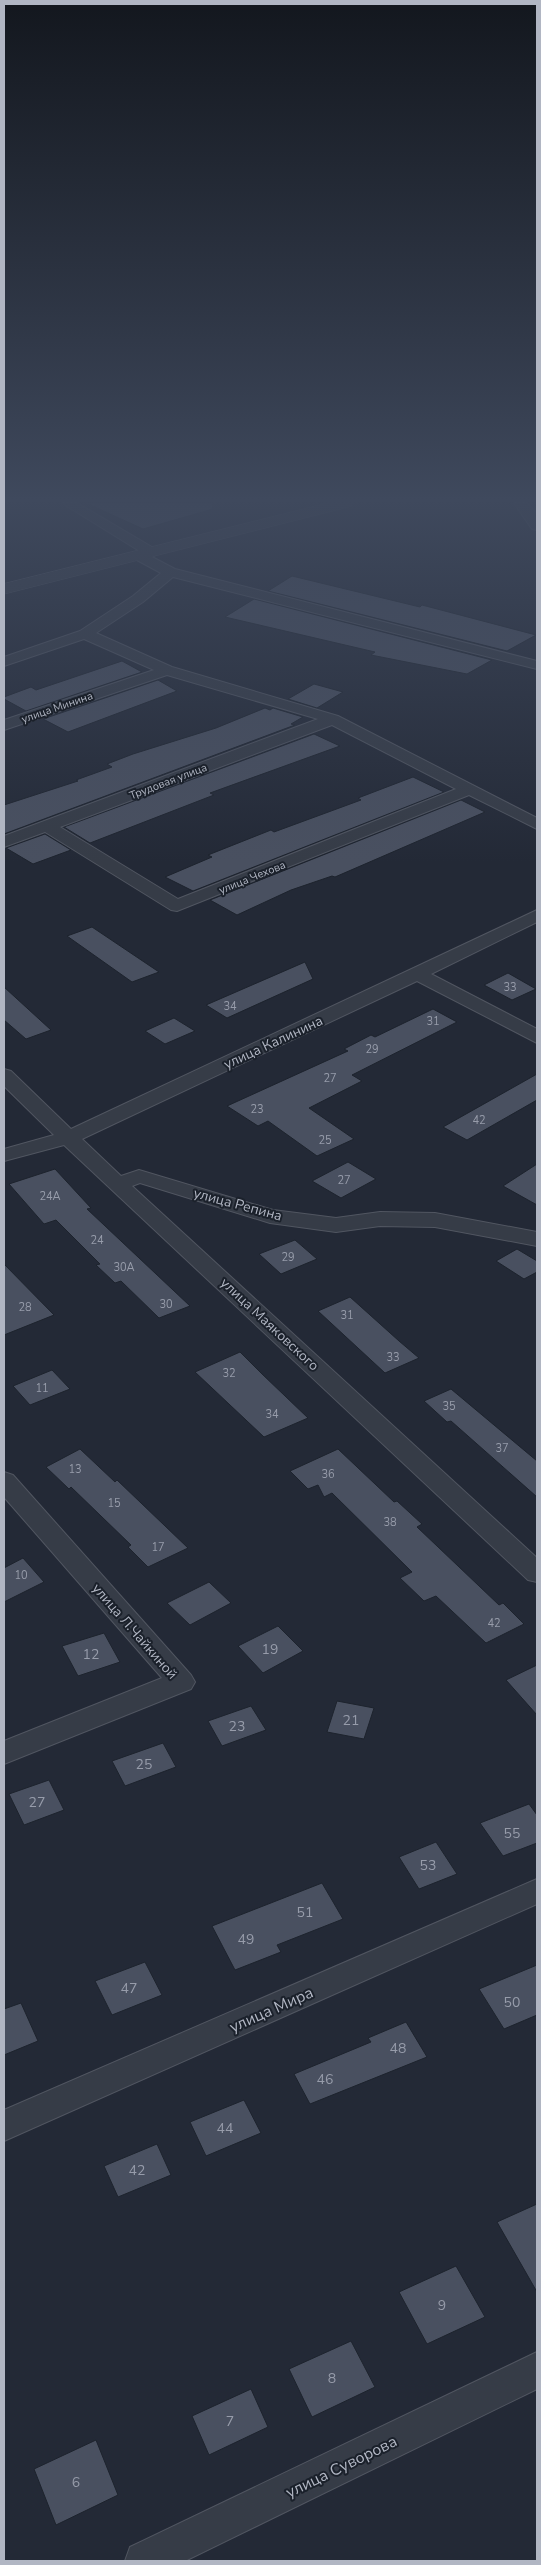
<svg xmlns="http://www.w3.org/2000/svg" width="541" height="2565" font-family="'Nunito Sans',sans-serif">
  <style>
    .building { fill: #495060; stroke: #1d232d }
    .lines { fill: none; stroke-linecap: round; stroke-linejoin: round }
    .minor-casing { stroke: #515661; stroke-width: 2 }
    .tertiary-casing { stroke: #515661; stroke-width: 1 }
    .minor { fill: #363c47; fill-rule: evenodd }
    .tertiary { fill: #363c47; fill-rule: evenodd }
    .labels { text-anchor: middle; stroke-width: 4; stroke-linejoin: round; paint-order: stroke }
    .far-street-label { font-size: 11px; fill: #b1b6c3; stroke: #1b212b }
    .number-label { font-size: 11px; fill: #979caa }
    .street-label { font-size: 14px; fill: #b1b6c3; stroke: #1b212b }
    .near-number-label { font-size: 14px; fill: #979caa }
    .near-street-label { font-size: 16px; fill: #b1b6c3; stroke: #1b212b }
  </style>
  <rect width="100%" height="100%" fill="#232936"/>
  <g class="building">
    <polygon points="86,503 212,503 213,509 143,529"/>
    <polygon points="292,576 420,607 422,605 536,635 507,651 268,591"/>
    <polygon points="254,599 492,660 467,674 371,655 375,652 225,617"/>
    <polygon points="122,661 142,672 26,711 4,699 4,697 31,687 36,690"/>
    <polygon points="158,680 177,691 68,732 43,719"/>
    <polygon points="314,684 343,692 317,708 288,699"/>
    <polygon points="265,708 270,710 273,708 303,717 291,724 295,725 4,834 4,805 78,781 76,780 112,767 107,764 133,754 216,728"/>
    <polygon points="314,734 340,746 210,793 214,795 90,843 64,827"/>
    <polygon points="413,777 444,792 193,891 165,877 212,857 208,855 271,830 274,832 361,800 358,798"/>
    <polygon points="461,800 485,812 335,877 332,876 291,890 237,915 210,900"/>
    <polygon points="45,834 71,850 33,864 6,848"/>
    <polygon points="92,927 159,972 132,982 67,936"/>
    <polygon points="305,962 313,979 227,1018 206,1005"/>
    <polygon points="508,973 536,989 512,1000 484,985"/>
    <polygon points="4,987 51,1030 26,1039 4,1020"/>
    <polygon points="433,1009 457,1022 352,1075 362,1081 309,1108 354,1139 317,1156 268,1121 258,1126 227,1106 348,1051 344,1049 371,1035 375,1037"/>
    <polygon points="174,1018 195,1031 165,1044 145,1031"/>
    <polygon points="537,1074 537,1100 467,1140 443,1127"/>
    <polygon points="348,1162 376,1179 341,1198 312,1181"/>
    <polygon points="537,1164 537,1205 503,1186"/>
    <polygon points="55,1169 91,1208 87,1209 190,1306 159,1318 121,1281 115,1283 96,1265 100,1264 56,1220 44,1224 9,1184"/>
    <polygon points="295,1240 317,1259 281,1274 259,1254"/>
    <polygon points="517,1249 537,1261 537,1272 524,1279 496,1261"/>
    <polygon points="4,1264 54,1315 4,1335"/>
    <polygon points="350,1297 399,1341 419,1358 385,1373 318,1311"/>
    <polygon points="240,1352 262,1374 308,1418 264,1437 195,1372"/>
    <polygon points="52,1370 70,1389 30,1405 13,1386"/>
    <polygon points="451,1389 537,1461 537,1497 451,1421 447,1422 424,1401"/>
    <polygon points="80,1449 115,1482 117,1480 188,1548 148,1567 128,1547 131,1545 71,1487 69,1489 46,1467"/>
    <polygon points="338,1449 394,1502 397,1501 422,1524 417,1527 499,1605 503,1603 524,1624 486,1643 436,1596 424,1601 400,1578 412,1572 332,1493 324,1497 318,1485 308,1489 290,1471"/>
    <polygon points="23,1558 44,1582 4,1602 4,1568"/>
    <polygon points="209,1582 231,1603 190,1625 167,1603"/>
    <polygon points="278,1626 303,1651 263,1673 238,1646"/>
    <polygon points="104,1633 120,1662 78,1676 62,1646"/>
    <polygon points="537,1665 537,1715 506,1680"/>
    <polygon points="337,1701 374,1708 364,1739 327,1732"/>
    <polygon points="251,1706 266,1730 222,1746 208,1721"/>
    <polygon points="163,1743 176,1767 125,1786 112,1761"/>
    <polygon points="49,1780 64,1810 24,1825 9,1794"/>
    <polygon points="529,1804 537,1815 537,1843 503,1856 480,1823"/>
    <polygon points="436,1842 457,1874 419,1889 399,1857"/>
    <polygon points="322,1883 343,1919 277,1945 281,1952 235,1970 212,1926"/>
    <polygon points="145,1962 162,1995 112,2015 95,1981"/>
    <polygon points="537,1965 537,2015 504,2029 479,1989"/>
    <polygon points="21,2003 38,2041 4,2055 4,2009"/>
    <polygon points="406,2022 427,2057 310,2104 294,2074 371,2042 368,2038"/>
    <polygon points="244,2100 261,2133 206,2156 190,2122"/>
    <polygon points="157,2144 171,2175 118,2197 104,2166"/>
    <polygon points="537,2204 537,2292 497,2222"/>
    <polygon points="456,2266 485,2317 427,2344 399,2292"/>
    <polygon points="351,2341 375,2387 312,2417 289,2369"/>
    <polygon points="251,2389 268,2427 209,2455 192,2416"/>
    <polygon points="96,2440 118,2495 56,2525 34,2469"/>
  </g>
  <g class="lines">
    <defs>
      <g id="minor">
        <path d="M62 503H77L157 550 159 553 152 557 175 569 537 661V669L173 577 143 602 96 633 172 667 338 716 537 818V829L469 795 177 911 171 910 45 832 4 847V836L318 719 167 675 4 730V720L154 670 84 639 4 666V657L80 631 133 596 161 573 135 559 133 556 135 553 141 552ZM332 725 456 789 178 899 60 827Z"/>
        <polygon points="514,503 527,503 537,514 537,530 532,529"/>
        <polygon points="537,910 537,922 431,974 537,1029 537,1043 417,981 82,1139 121,1176 139,1170 273,1210 336,1218 380,1212 435,1213 537,1232 537,1246 435,1227 380,1226 336,1232 270,1223 140,1183 132,1186 537,1558 537,1582 528,1580 64,1145 4,1161 4,1149 54,1135 4,1086 4,1069 11,1071 71,1129"/>
        <polygon points="4,1472 13,1475 191,1675 195,1682 191,1689 4,1764 4,1741 162,1678 4,1497"/>
        <polygon points="537,1879 537,1904 4,2141 4,2110"/>
        <polygon points="537,2352 537,2389 185,2561 125,2561 130,2547"/>
      </g>
      <polygon id="tertiary" points="328,503 354,503 352,506 4,594 4,584"/>
    </defs>
    <use href="#minor" class="minor-casing"/>
    <use href="#tertiary" class="tertiary-casing"/>
    <use href="#minor" class="minor"/>
    <use href="#tertiary" class="tertiary"/>
  </g>
  <linearGradient id="sky" x2="0" y2="1"><stop stop-color="#13171e"/><stop offset="0.58" stop-color="#3f495d"/><stop offset="1" stop-color="#3f495d" stop-opacity="0"/></linearGradient>
  <rect width="541" height="862" fill="url(#sky)"/>
  <g class="labels">
    <g class="far-street-label">
      <text transform="translate(57 707) rotate(-19)" y="4">улица Минина</text>
      <text transform="translate(168 781) rotate(-21)" y="4">Трудовая улица</text>
      <text transform="translate(252 877) rotate(-22)" y="4">улица Чехова</text>
    </g>
    <g class="number-label">
      <text x="510" y="991">33</text>
      <text x="230" y="1010">34</text>
      <text x="433" y="1025">31</text>
      <text x="372" y="1053">29</text>
      <text x="330" y="1082">27</text>
      <text x="257" y="1113">23</text>
      <text x="479" y="1124">42</text>
      <text x="325" y="1144">25</text>
      <text x="344" y="1184">27</text>
      <text x="50" y="1200">24А</text>
      <text x="97" y="1244">24</text>
      <text x="288" y="1261">29</text>
      <text x="124" y="1271">30А</text>
      <text x="166" y="1308">30</text>
      <text x="25" y="1311">28</text>
      <text x="347" y="1319">31</text>
      <text x="393" y="1361">33</text>
      <text x="229" y="1377">32</text>
      <text x="42" y="1392">11</text>
      <text x="449" y="1410">35</text>
      <text x="272" y="1418">34</text>
      <text x="502" y="1452">37</text>
      <text x="75" y="1473">13</text>
      <text x="328" y="1478">36</text>
      <text x="114" y="1507">15</text>
      <text x="390" y="1526">38</text>
      <text x="158" y="1551">17</text>
      <text x="21" y="1579">10</text>
      <text x="494" y="1627">42</text>
    </g>
    <g class="street-label">
      <text transform="translate(273 1042) rotate(-25)" y="5">улица Калинина</text>
      <text transform="translate(238 1204) rotate(15)" y="5">улица Репина</text>
      <text transform="translate(270 1324) rotate(43)" y="5">улица Маяковского</text>
      <text transform="translate(135 1631) rotate(49)" y="5">улица Л.Чайкиной</text>
    </g>
    <g class="near-number-label">
      <text x="270" y="1654">19</text>
      <text x="91" y="1659">12</text>
      <text x="351" y="1725">21</text>
      <text x="237" y="1731">23</text>
      <text x="144" y="1769">25</text>
      <text x="37" y="1807">27</text>
      <text x="512" y="1838">55</text>
      <text x="428" y="1870">53</text>
      <text x="305" y="1917">51</text>
      <text x="246" y="1944">49</text>
      <text x="129" y="1993">47</text>
      <text x="512" y="2007">50</text>
      <text x="398" y="2053">48</text>
      <text x="325" y="2084">46</text>
      <text x="225" y="2133">44</text>
      <text x="137" y="2175">42</text>
      <text x="442" y="2310">9</text>
      <text x="332" y="2383">8</text>
      <text x="230" y="2426">7</text>
      <text x="76" y="2487">6</text>
    </g>
    <g class="near-street-label">
      <text transform="translate(271 2009) rotate(-24)" y="6">улица Мира</text>
      <text transform="translate(341 2466) rotate(-26)" y="6">улица Суворова</text>
    </g>
  </g>
  <rect width="541" height="2565" fill="none" stroke="#b1b6c3" stroke-width="10"/>
</svg>
